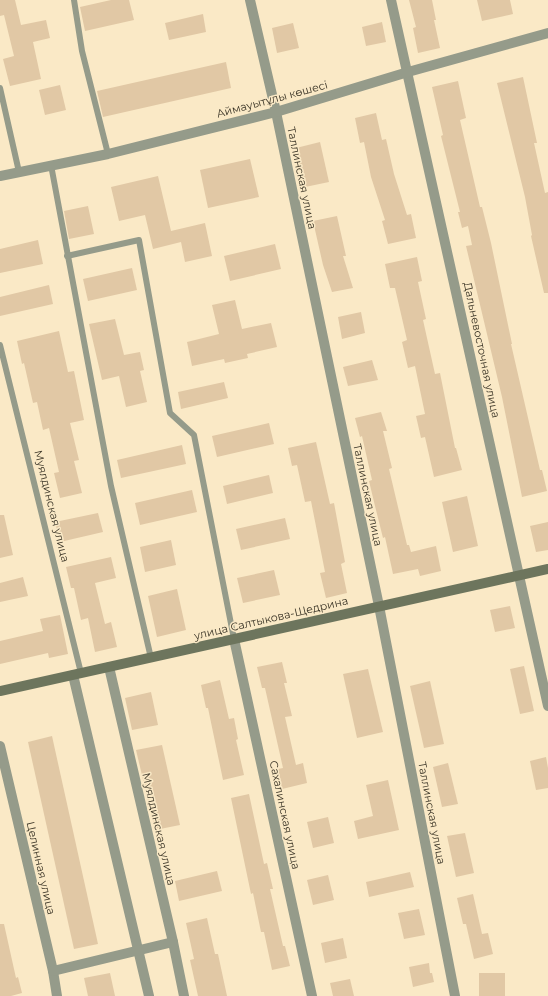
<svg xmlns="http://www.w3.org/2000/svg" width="548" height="996" font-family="Montserrat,sans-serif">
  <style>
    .building { fill: #e1c8a5 }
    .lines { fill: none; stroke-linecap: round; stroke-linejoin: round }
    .lane { stroke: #959b8a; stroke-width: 6 }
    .street { stroke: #959b8a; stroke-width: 10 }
    .secondary { stroke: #6d755d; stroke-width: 10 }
    .labels { text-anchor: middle; stroke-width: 3; stroke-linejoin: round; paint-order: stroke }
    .street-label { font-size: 11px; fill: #393325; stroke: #fae9c6 }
  </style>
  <rect width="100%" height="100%" fill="#fae9c6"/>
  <g class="building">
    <polygon points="0,0 15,0 21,25 46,20 50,38 33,42 41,79 10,86 3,59 14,56 4,15 0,16"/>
    <polygon points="111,0 129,0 134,20 85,31 80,7"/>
    <polygon points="409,0 432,0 436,20 434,20 440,48 418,53 413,28 416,27"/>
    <polygon points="477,0 510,0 513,14 482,21"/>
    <polygon points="203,14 206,32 169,40 165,23"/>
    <polygon points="382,22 386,42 366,46 362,27"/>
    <polygon points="293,23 299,48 277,53 272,28"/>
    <polygon points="226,62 231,88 103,117 97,91"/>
    <polygon points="523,77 537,143 534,143 545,193 548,192 548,293 544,293 531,236 532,235 525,197 497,83"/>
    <polygon points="458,81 466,118 460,120 480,207 482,207 491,243 512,344 511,344 540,470 542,470 547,491 522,497 502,397 466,246 472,245 468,226 462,228 458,212 460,212 441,136 443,135 432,87"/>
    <polygon points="60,85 66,110 45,115 39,90"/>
    <polygon points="376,113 382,140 386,139 394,174 407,215 411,214 416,238 388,244 382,221 385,220 371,177 364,142 360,143 355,118"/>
    <polygon points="320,142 329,182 305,187 296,148"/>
    <polygon points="250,159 259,197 208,208 200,170"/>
    <polygon points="158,176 171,231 205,223 212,256 185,262 181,242 153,249 145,215 119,221 111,187"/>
    <polygon points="88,206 94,234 69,239 64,211"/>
    <polygon points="337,216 346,256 343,256 353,288 332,292 323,265 313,221"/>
    <polygon points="38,240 43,264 0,273 0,249"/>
    <polygon points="275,244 281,269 230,281 224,256"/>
    <polygon points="417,257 422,281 418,282 426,319 423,320 435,374 440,373 455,448 456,448 462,470 434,477 425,437 421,438 416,416 425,414 415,366 408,368 402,342 407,340 395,288 390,288 385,264"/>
    <polygon points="132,268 137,290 88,301 83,279"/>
    <polygon points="49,285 53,304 0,316 0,297"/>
    <polygon points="235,300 242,329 271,323 277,347 247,354 248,358 225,363 224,359 192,366 187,342 219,334 212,305"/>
    <polygon points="361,312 365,333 342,339 338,317"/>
    <polygon points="115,319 124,355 140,352 144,370 140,371 147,402 126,407 119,376 102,380 89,324"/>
    <polygon points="59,331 68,372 74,371 84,420 70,423 79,460 74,461 82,493 60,498 54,473 59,472 49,428 43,430 37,402 33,403 24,363 22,364 17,341"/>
    <polygon points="372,360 378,380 348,386 343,367"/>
    <polygon points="224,382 228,398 181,409 178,392"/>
    <polygon points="381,412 387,431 383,431 392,468 389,469 407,545 409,545 411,552 436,546 441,571 420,576 418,569 393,574 385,537 383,538 375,506 369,481 372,480 362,436 360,437 355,418"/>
    <polygon points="269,423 274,444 217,457 212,436"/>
    <polygon points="316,442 330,504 334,503 345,562 341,564 347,593 326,598 320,573 325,572 311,501 305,502 297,465 292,466 288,448"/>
    <polygon points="182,445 186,464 121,478 117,460"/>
    <polygon points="269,475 273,493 227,504 223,486"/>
    <polygon points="192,490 197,512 140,525 135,503"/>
    <polygon points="467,496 478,546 453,552 442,502"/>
    <polygon points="98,513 103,532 60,542 55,522"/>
    <polygon points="0,515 4,515 13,555 0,558"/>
    <polygon points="285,518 290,539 241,550 236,529"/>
    <polygon points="548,522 548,550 536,552 530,526"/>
    <polygon points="171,540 176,565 145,572 140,547"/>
    <polygon points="111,557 116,578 95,583 105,624 111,622 117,647 95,652 88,618 81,620 74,588 71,588 66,567"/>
    <polygon points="274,570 280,595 243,603 237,578"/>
    <polygon points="23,577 28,596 0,602 0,583"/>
    <polygon points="177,589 186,630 157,637 148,596"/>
    <polygon points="510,606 515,628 495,632 490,610"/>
    <polygon points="60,615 68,654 49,658 48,653 0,664 0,641 43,631 40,619"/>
    <polygon points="282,662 287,683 284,683 292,716 285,717 296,765 303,763 307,783 282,789 278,769 283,768 265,688 262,688 257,667"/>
    <polygon points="524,666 534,711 520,714 510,669"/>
    <polygon points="368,669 383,732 357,738 343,674"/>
    <polygon points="220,680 229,719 234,718 238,739 236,740 244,775 223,780 208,708 206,708 201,685"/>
    <polygon points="430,681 444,744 424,748 410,686"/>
    <polygon points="151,692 158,725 132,730 125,698"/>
    <polygon points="52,736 98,944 74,949 28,742"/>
    <polygon points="162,745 180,825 155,830 136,750"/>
    <polygon points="546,757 548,768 548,788 536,790 530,761"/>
    <polygon points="448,763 458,804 442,807 433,767"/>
    <polygon points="388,780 399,830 358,839 354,821 373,816 366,785"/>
    <polygon points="249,794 264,864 267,863 273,889 270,889 283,946 285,946 290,966 272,970 264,932 261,932 253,893 251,894 231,798"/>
    <polygon points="328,817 334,843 313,848 307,822"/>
    <polygon points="465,833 474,873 456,877 447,836"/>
    <polygon points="217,871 222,891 179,901 175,881"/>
    <polygon points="410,872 414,887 369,897 366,882"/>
    <polygon points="328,875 334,900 313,905 307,880"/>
    <polygon points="473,894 482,934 488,933 493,954 474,959 466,924 463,924 457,898"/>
    <polygon points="419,909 425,935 404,939 398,913"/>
    <polygon points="207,918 215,954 218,954 227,996 198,996 190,960 194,959 186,923"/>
    <polygon points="0,924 4,924 16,978 18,977 22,993 11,996 0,996"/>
    <polygon points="343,938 347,958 325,963 321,943"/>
    <polygon points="429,963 430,973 432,973 434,982 413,987 409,967"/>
    <polygon points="110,973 115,996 88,996 84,978"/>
    <rect x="479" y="973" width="26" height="23"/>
    <polygon points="350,979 354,996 333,996 330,983"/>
  </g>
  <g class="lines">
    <g class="lane">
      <polyline points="74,0 82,51 108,154"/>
      <polyline points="0,88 19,172"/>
      <polyline points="51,165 111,486 151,658"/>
      <polyline points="67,256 139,240 170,413 194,435 234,639"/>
      <polyline points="0,345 81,673"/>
    </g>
    <g class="street">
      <polyline points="250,0 276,112 379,606 455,996"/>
      <polyline points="391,0 548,706"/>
      <polyline points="0,176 108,154 276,112 408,72 548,33"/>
      <polyline points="234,639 312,996"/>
      <polyline points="109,667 173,942 184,996"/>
      <polyline points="73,675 149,996"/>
      <polyline points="0,746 53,971 57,996"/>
      <polyline points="53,971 173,942"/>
    </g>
    <polyline class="secondary" points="0,691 548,569"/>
  </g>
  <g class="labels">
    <g class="street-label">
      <text transform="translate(272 99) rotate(-15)" y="4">Аймауытұлы көшесі</text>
      <text transform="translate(302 178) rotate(78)" y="4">Таллинская улица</text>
      <text transform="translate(482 350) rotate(78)" y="4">Дальневосточная улица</text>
      <text transform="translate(368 495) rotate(78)" y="4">Таллинская улица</text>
      <text transform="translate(52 506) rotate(76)" y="4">Муялдинская улица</text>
      <text transform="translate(271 618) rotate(-13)" y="4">улица Салтыкова-Щедрина</text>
      <text transform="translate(432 813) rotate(79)" y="4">Таллинская улица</text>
      <text transform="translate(285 815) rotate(78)" y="4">Сахалинская улица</text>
      <text transform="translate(159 829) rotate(77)" y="4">Муялдинская улица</text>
      <text transform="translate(41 868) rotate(77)" y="4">Целинная улица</text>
    </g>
  </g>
</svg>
